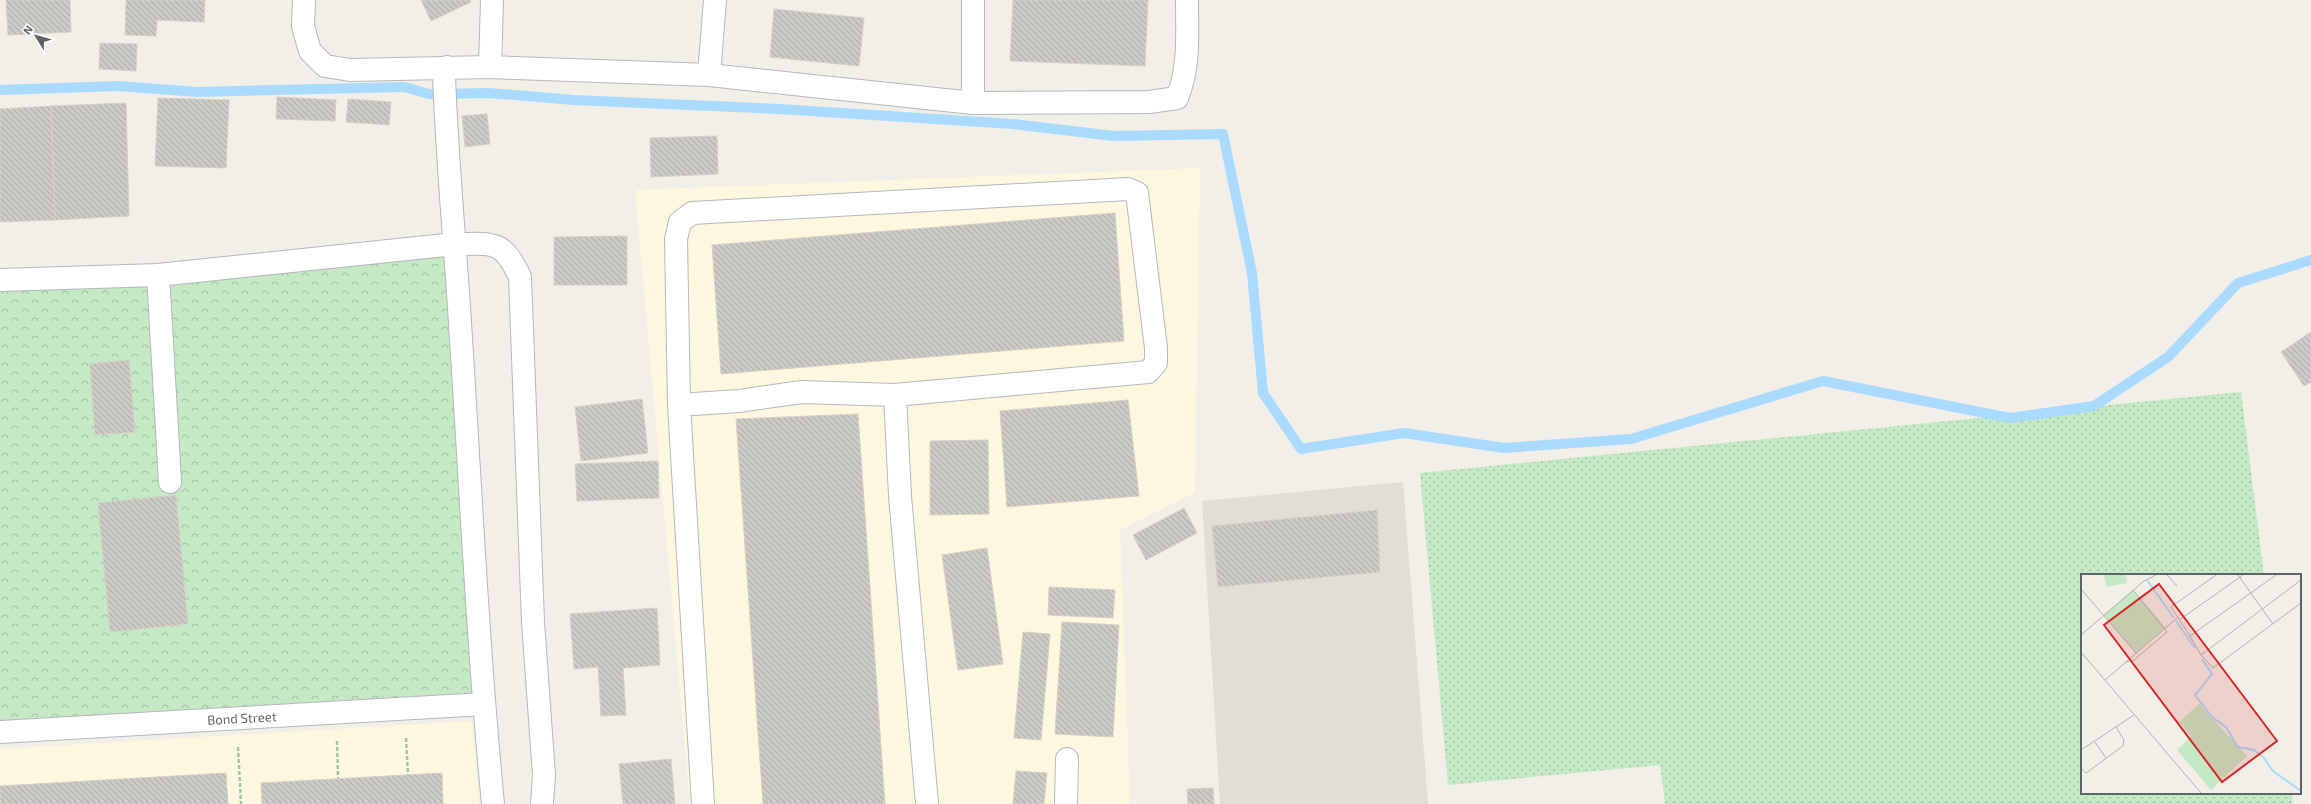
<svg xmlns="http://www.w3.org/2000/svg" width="2311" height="804" font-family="'Exo 2',sans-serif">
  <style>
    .commercial { fill: #fef7e0 }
    .education { fill: #e1ded6 }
    .grass { fill: url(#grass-dots) }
    .forest { fill: url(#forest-crowns) }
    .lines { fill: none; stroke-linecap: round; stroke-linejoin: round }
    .stream { stroke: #aadaff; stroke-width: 10 }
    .building { fill: url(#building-back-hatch); stroke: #d6d1c6 }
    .minor-casing { stroke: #b5b8bc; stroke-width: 24 }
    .path { stroke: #9cc7a9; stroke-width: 2.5; stroke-dasharray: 4 2; stroke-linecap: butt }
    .minor { stroke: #fff; stroke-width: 22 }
    .labels { text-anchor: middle; stroke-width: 4; stroke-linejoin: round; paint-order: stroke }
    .street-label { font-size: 13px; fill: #5f6368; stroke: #fff }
    .inset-river { fill: none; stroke: #aadaff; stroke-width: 2 }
    .inset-road { fill: none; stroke: #b3b3b1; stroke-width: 1 }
    .view { fill: #d62828; fill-opacity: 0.15; stroke: #d62828; stroke-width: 2 }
    .inset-edge { fill: none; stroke: #5f6368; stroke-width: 2 }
  </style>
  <defs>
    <pattern id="grass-dots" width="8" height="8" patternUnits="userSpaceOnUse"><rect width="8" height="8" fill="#c5e8c5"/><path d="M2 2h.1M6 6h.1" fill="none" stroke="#a3c0a4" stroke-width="1.8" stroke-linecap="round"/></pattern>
    <pattern id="forest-crowns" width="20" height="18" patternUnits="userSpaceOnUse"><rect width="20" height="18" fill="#c5e8c5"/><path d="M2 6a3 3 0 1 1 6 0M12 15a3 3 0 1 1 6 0" fill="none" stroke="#a3c0a4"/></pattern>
    <pattern id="building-back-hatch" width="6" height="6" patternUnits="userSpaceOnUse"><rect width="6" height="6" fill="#cccac5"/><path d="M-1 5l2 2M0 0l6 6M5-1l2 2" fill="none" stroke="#a9a8a4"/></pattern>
  </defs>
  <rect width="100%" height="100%" fill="#f1efe8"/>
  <g class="commercial">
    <polygon points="1200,168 1195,493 1120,530 1130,804 690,804 635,190"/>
    <polygon points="472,721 479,804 0,804 0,749"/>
  </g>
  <polygon class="education" points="1403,482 1428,804 1220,804 1202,501"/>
  <polygon class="grass" points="2241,392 2264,575 2082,575 2082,793 2292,793 2293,804 1665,804 1660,765 1448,785 1420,473"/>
  <polygon class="forest" points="455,244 484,704 0,732 0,280"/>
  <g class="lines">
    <polyline class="stream" points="0,90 119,86 197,92 404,87 429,94 489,93 574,100 779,109 1013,124 1114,136 1223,134 1252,273 1263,393 1301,449 1404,433 1504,448 1631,439 1823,381 2010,418 2094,406 2168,357 2238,283 2311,260"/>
  </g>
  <g class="building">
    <polygon points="6,0 70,0 71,32 8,35"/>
    <polygon points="126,0 205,0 204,22 157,20 156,36 125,35"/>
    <polygon points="421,0 470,0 471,2 431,21"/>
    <polygon points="1013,0 1148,0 1145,66 1010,61"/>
    <polygon points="774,9 864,18 859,66 770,57"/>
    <polygon points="100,43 137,44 136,71 99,69"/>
    <polygon points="277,97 336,100 335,121 276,119"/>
    <polygon points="158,98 229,100 226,168 155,166"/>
    <polygon points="348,99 391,102 389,125 346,122"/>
    <polygon points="126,103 129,216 55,220 51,106"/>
    <polygon points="51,106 55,220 0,222 0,109"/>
    <polygon points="487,114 490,144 465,147 462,116"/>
    <polygon points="717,136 718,174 651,177 650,138"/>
    <polygon points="1115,213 1124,341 721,374 712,245"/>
    <polygon points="627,236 627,285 554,285 554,237"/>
    <polygon points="2311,332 2311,382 2304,386 2281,352"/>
    <polygon points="129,360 135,432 95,435 90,364"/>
    <polygon points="642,399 648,453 581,461 575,407"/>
    <polygon points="1128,400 1139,496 1007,507 1000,411"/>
    <polygon points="858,414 885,804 763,804 736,419"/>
    <polygon points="988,440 989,514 930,515 930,441"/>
    <polygon points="658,461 659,498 577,501 575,464"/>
    <polygon points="176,495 188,624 110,632 98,503"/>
    <polygon points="1184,508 1197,533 1146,560 1133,535"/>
    <polygon points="1377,510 1380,572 1218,587 1212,526"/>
    <polygon points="987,548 1003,664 958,670 942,555"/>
    <polygon points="1049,587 1115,590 1113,618 1048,615"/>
    <polygon points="657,608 660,665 623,668 626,715 601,716 598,667 574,669 570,614"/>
    <polygon points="1062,622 1119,625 1113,737 1055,734"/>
    <polygon points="1023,632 1050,634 1041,740 1014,738"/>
    <polygon points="671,759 675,804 623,804 619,764"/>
    <polygon points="1016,771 1047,773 1044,804 1013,804"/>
    <polygon points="226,773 228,804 0,804 0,786"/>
    <polygon points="442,773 443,804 262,804 261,783"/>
    <polygon points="1213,788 1214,804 1188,804 1187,789"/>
  </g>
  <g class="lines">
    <defs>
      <g id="minor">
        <polyline points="304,0 303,26 310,51 325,66 350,70 490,67 709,75 715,0"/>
        <path d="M447 67 444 75C447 163 456 251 461 339 471 494 478 649 493 804"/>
        <polyline points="490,67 492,0"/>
        <path d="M709 75 973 103 1149 102 1177 98C1190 67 1187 33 1187 0"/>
        <polyline points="973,103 973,0"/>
        <polyline points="158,275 170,482"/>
        <path d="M0 280 158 275 455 244C494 244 502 239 520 277L533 622 544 775 542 804"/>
        <polyline points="679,405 676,239 680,222 692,213 1128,189 1137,193 1156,348 1156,363 1148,372 895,395"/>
        <polyline points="0,732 484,704"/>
        <polyline points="703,804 679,405 739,401 802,392 895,395 900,496 927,804"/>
        <polyline points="1066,804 1067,759"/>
      </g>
    </defs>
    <use href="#minor" class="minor-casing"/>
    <g class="path">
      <polyline points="406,738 408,775"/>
      <polyline points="337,741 338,778"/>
      <polyline points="238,747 241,804"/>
    </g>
    <use href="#minor" class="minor"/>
  </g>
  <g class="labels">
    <g class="street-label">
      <text transform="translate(242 718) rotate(-3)" y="5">Bond Street</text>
    </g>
  </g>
  <g transform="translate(2081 574)">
    <rect width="220" height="220" fill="#f1efe8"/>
    <path d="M118 130 166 182 130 216 96 176 110 162 98 148Z" fill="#c5e8c5"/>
    <path d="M52 16 84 53 55 79 23 41Z" fill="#c5e8c5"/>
    <path d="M23 1H45L46 9 25 13Z" fill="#c5e8c5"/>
    <path class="inset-river" d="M66 6 93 44M95 47 114 74M121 85 131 100 114 121 131 143 145 153 157 173 173 176 183 184 192 197 220 217"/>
    <path class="inset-road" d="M86 1 96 12M135 1 90 33 109 62 195 1M157 1 192 50M0 15 55 79M98 46 162 1M0 61 63 7 75 1M109 62 120 81 132 94 220 29M0 78 120 219M120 81 220 6M45 88 53 86 86 58 52 16M24 106 96 44M14 168 25 184M0 176 53 141M0 194 5 199 42 172 43 166 35 153"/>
    <path class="view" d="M78 10 196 167 141 208 23 51Z"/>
    <rect width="220" height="220" class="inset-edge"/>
  </g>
  <g transform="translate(36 36) rotate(307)" stroke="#ffffff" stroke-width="3" paint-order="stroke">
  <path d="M0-3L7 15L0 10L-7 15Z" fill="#5f6368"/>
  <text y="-6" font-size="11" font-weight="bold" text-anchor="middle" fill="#5f6368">N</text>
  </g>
</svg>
